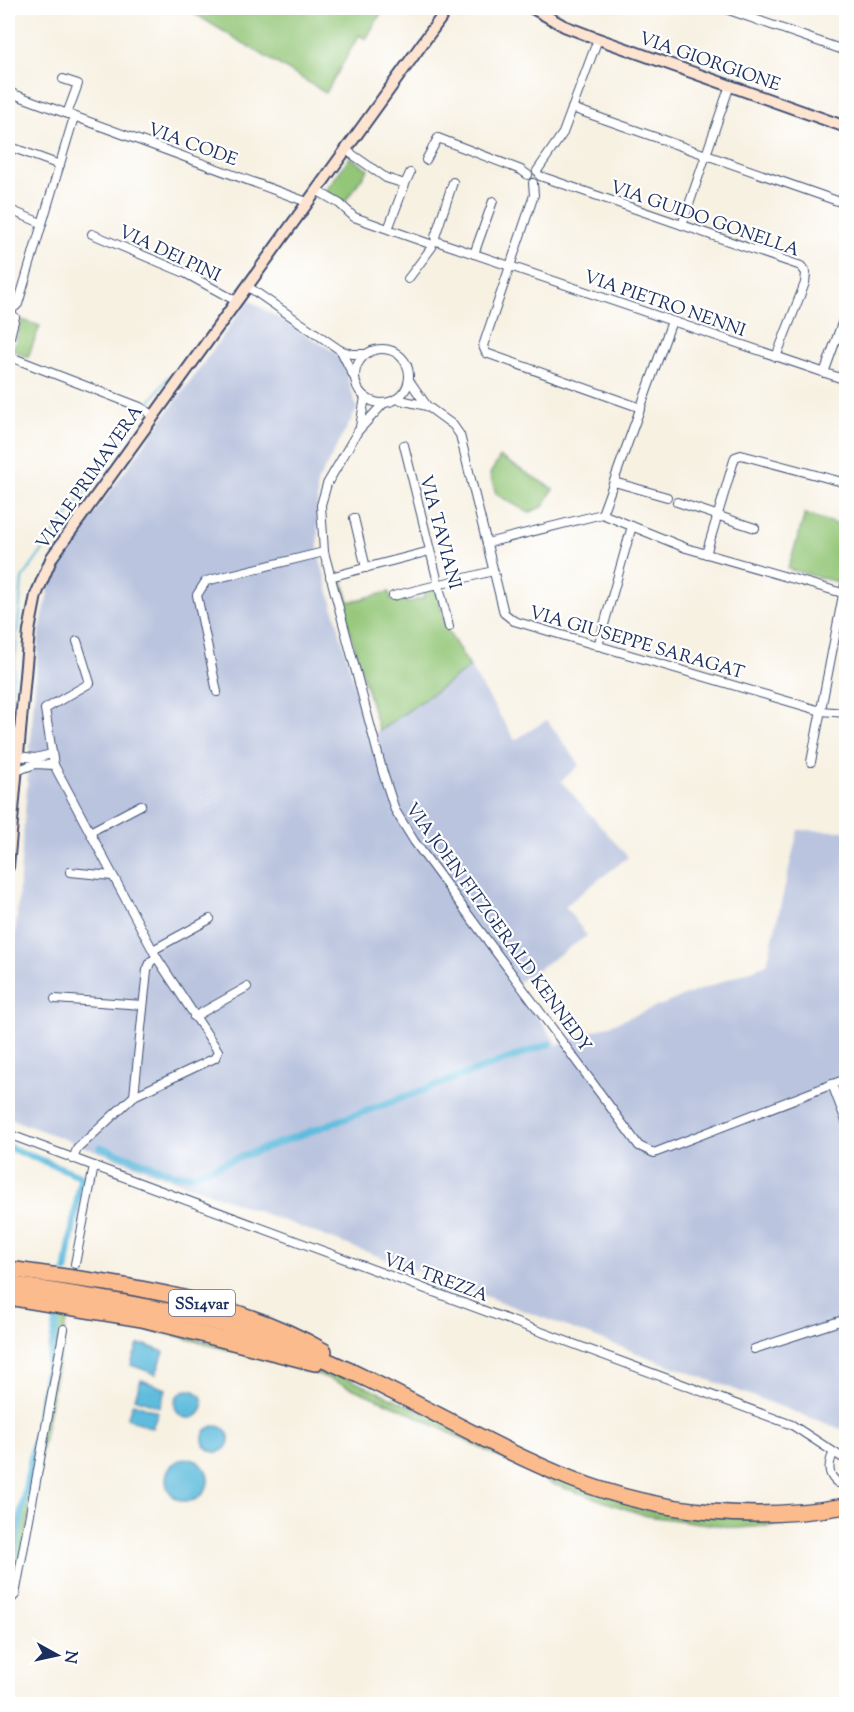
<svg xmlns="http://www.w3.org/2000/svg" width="854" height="1712" font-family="'Sorts Mill Goudy',serif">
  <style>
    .industrial { fill: #bac4de }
    .green { fill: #93c677; stroke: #577a6a; stroke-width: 1.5 }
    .water { fill: #5ebcdd; stroke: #3c769e; stroke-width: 1.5 }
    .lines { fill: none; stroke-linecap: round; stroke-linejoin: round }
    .stream { stroke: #5ebcdd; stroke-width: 2 }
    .canal { stroke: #5ebcdd; stroke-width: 7 }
    .street-casing { stroke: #3c4c72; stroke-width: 10 }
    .secondary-casing { stroke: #3c4c72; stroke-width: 14 }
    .highway-casing { stroke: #3c4c72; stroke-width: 18 }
    .street { stroke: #fff; stroke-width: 8 }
    .secondary { stroke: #fde4d1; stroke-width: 10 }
    .highway { stroke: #fbbb8c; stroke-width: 15 }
    .labels { text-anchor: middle; stroke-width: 4.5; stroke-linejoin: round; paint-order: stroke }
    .shield { fill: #fff; stroke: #5f6d8e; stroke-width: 1.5 }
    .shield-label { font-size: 16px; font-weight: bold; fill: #1b2f5e }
    .street-label { font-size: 18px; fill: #1b2f5e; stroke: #fff }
  </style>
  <rect width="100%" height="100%" fill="#fff"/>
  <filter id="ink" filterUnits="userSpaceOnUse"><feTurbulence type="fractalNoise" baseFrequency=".0167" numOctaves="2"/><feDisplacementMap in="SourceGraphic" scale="12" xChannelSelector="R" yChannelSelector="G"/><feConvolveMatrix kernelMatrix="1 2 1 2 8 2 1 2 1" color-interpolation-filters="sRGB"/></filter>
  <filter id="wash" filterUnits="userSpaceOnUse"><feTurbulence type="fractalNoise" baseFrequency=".008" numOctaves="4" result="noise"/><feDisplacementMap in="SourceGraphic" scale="24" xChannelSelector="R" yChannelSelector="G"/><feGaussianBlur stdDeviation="1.35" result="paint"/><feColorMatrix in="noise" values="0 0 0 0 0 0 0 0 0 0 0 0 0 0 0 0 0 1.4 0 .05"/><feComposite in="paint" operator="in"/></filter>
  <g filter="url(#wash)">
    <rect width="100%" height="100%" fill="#f7f1e2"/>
    <polygon class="industrial" points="249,300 341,356 357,409 317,483 318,552 368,735 379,731 470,667 515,740 547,720 580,765 561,781 628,857 565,906 587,936 514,985 558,1045 767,964 798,830 846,831 846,1431 8,1118 8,1028 39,635 50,583 80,533"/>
    <g class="green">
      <polygon points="185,8 384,8 366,39 359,35 326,93"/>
      <polygon points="350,157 368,169 344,203 325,192"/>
      <polygon points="22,320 40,326 28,357 13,350"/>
      <polygon points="500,457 553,489 544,506 529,513 496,494 490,474"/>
      <path d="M805 514 846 527C847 543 849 569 837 582L788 569Z"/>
      <polygon points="342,580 349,602 389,592 391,599 402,596 406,603 424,598 423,592 436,588 446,628 470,667 379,731 338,589 338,584"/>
      <polygon points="61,1309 320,1366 641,1509 664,1513 844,1512 821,1521 739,1528 647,1516 553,1484 402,1409 320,1375 173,1335 79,1317 67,1320 65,1326 16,1586 8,1601"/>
    </g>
    <g class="water">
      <polygon points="145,1345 164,1352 156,1374 131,1365 138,1345"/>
      <polygon points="141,1380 166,1389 160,1407 135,1398"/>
      <circle cx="189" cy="1404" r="14"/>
      <polygon points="133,1403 158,1412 152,1428 127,1418"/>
      <circle cx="216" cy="1439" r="13"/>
      <circle cx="187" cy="1480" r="21"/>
    </g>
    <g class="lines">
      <polyline class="stream" points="8,735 22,579 168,377"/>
      <g class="canal">
        <polyline points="8,1147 81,1176 66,1270"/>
        <polyline points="101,1147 174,1174 191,1175 549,1044"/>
        <polyline points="8,1585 58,1314"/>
      </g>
    </g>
  </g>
  <g filter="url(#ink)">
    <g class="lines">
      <defs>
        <g id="street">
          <polyline points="723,8 846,51"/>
          <polyline points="63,79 78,84 67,114"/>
          <polyline points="8,92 307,202"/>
          <polyline points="572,108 846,204"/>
          <polyline points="8,146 60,165"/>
          <polyline points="346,150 386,178 405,184 390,224"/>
          <polyline points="426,160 438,138 521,170 528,175"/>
          <polyline points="537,171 563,133 598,39"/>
          <polyline points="540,176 801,266 806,273 805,283 776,357"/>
          <polyline points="453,182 435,237 436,241 846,380"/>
          <polyline points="533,183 534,195 483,346 486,353 641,408"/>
          <polyline points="405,184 410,173"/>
          <polyline points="316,190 340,204 354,217 430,244 432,247 408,279"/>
          <polyline points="8,209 41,223"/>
          <polyline points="682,225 730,85"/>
          <polyline points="92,234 185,273 236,301"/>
          <polyline points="474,254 493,201"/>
          <polyline points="247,286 340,350 352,354 365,354"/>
          <polyline points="8,305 15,307 18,304 74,117"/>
          <polyline points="8,345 15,317"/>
          <circle cx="382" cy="376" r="27"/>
          <polyline points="341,351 354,377"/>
          <polyline points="8,356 140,407 153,415"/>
          <polyline points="824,373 846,312"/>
          <polyline points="409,380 427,406 453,425 460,435 504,613 514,621 821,711 846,713"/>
          <polyline points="396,399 427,406"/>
          <polyline points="384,403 358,431 327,484 321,505 324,552 383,773 395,810 414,841 639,1146 654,1153 846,1079"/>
          <polyline points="360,427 365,397"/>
          <polyline points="404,445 449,627"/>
          <polyline points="614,482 667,497"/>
          <polyline points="677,502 755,528"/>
          <polyline points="602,514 672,321"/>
          <polyline points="354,518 366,568"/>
          <polyline points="487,543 602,514 686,548 846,594"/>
          <polyline points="706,554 735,457 741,455 846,483"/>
          <polyline points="330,577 430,551"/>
          <polyline points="393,596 493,571"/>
          <polyline points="598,646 632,526"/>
          <polyline points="217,692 197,595 206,581 324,552"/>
          <polyline points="17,756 35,758 52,754"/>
          <polyline points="811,762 846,579"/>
          <polyline points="16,771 35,764 54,765"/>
          <polyline points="90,832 141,805"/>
          <polyline points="70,872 112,876"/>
          <polyline points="153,950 210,919"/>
          <polyline points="55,999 143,1005"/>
          <polyline points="194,1017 247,987"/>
          <polyline points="832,1084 846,1121"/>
          <polyline points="134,1096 147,970 151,961 157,958"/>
          <polyline points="8,1134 792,1425 846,1460"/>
          <polyline points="73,1159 77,1149 134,1096 215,1058 218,1051 157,958 54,765 45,709 90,683 77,641"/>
          <polyline points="75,1264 94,1166"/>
          <polyline points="754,1349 846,1319"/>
          <path d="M833 1454C828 1465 827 1475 838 1483L846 1482"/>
          <polyline points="8,1602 15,1595 64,1329"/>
        </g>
        <g id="secondary">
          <polyline points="532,8 564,26 590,36 846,127"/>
          <polyline points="8,867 29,631 36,595 52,557 448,8"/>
        </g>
        <g id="highway">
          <path d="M8 1269C116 1284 228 1296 324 1351"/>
          <path d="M8 1284C107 1299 205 1313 299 1349 394 1386 480 1443 574 1480 661 1514 755 1522 846 1506"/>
          <polyline points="8,1297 142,1319 315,1363"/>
        </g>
      </defs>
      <use href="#street" class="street-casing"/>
      <use href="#secondary" class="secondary-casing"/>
      <use href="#highway" class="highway-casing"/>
      <use href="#street" class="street"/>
      <use href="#secondary" class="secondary"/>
      <use href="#highway" class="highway"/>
    </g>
  </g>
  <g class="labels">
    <rect class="shield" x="169" y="1290" width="66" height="26" rx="4.5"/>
    <g class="shield-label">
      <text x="202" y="1309">SS14var</text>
    </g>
    <g class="street-label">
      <text transform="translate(710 61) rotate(19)" y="6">VIA GIORGIONE</text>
      <text transform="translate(193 144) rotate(20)" y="6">VIA CODE</text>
      <text transform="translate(705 218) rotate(19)" y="6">VIA GUIDO GONELLA</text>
      <text transform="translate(170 253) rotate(25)" y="6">VIA DEI PINI</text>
      <text transform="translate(665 303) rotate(19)" y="6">VIA PIETRO NENNI</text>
      <text transform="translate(89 477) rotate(-55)" y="6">VIALE PRIMAVERA</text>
      <text transform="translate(441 532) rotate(75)" y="6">VIA TAVIANI</text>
      <text transform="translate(637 642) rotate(16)" y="6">VIA GIUSEPPE SARAGAT</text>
      <text transform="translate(499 927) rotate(54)" y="6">VIA JOHN FITZGERALD KENNEDY</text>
      <text transform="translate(436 1277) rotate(20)" y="6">VIA TREZZA</text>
    </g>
  </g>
  <rect width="854" height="1712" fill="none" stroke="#fff" stroke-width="30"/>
  <g transform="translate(57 1655) rotate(98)" stroke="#ffffff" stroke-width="4.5" paint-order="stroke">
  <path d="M0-4.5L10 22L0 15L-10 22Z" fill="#1b2f5e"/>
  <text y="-9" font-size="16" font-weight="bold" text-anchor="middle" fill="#1b2f5e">N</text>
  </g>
</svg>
